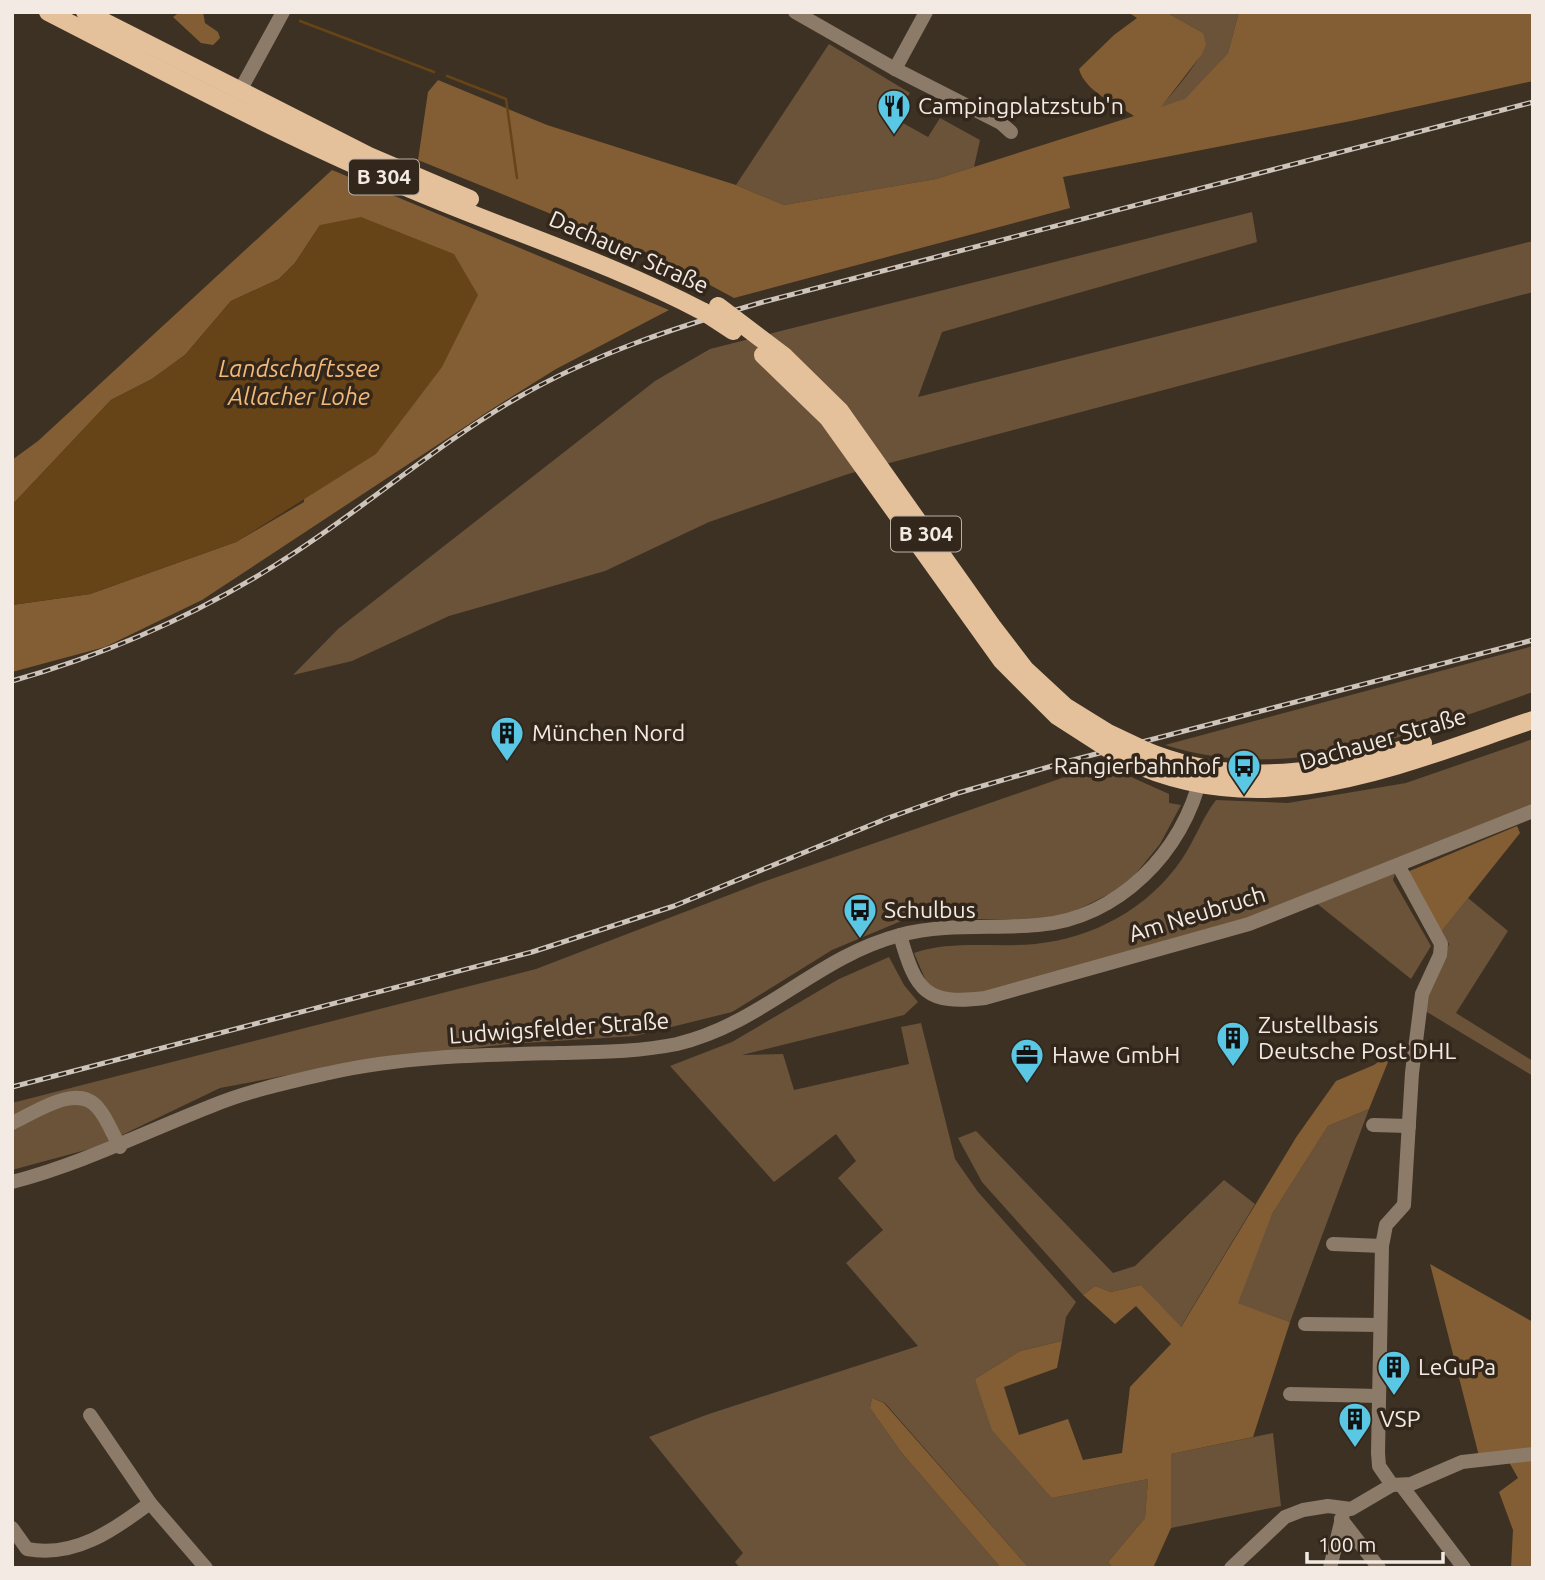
<svg xmlns="http://www.w3.org/2000/svg" width="1545" height="1580" font-family="Ubuntu,sans-serif">
  <style>
    .green { fill: #6b533a }
    .forest { fill: #835e34 }
    .water { fill: #674418 }
    .lines { fill: none; stroke-linecap: round; stroke-linejoin: round }
    .stream { stroke: #674418; stroke-width: 2.5 }
    .minor { stroke: #8c7b69; stroke-width: 14 }
    .major { stroke: #e4c19b; stroke-width: 18 }
    .rail-casing { stroke: #cdc4bb; stroke-width: 5 }
    .rail { stroke: #33271b; stroke-width: 2.5; stroke-dasharray: 8; stroke-linecap: butt }
    .major-bridge { stroke: #e4c19b; stroke-width: 18 }
    .labels { text-anchor: middle; stroke-width: 7; stroke-linejoin: round; paint-order: stroke }
    .shield { fill: #33271b; stroke: #b9b0a7; stroke-width: 2 }
    .shield-label { font-size: 21px; font-weight: bold; fill: #f3ebe3 }
    .poi-label { font-size: 23px; fill: #f3ebe3; stroke: #33271b; text-anchor: start }
    .street-label { font-size: 23px; fill: #f3ebe3; stroke: #33271b }
    .water-label { font-size: 24px; font-style: italic; fill: #f3b979; stroke: #33271b }
  </style>
  <rect width="100%" height="100%" fill="#3d3124"/>
  <g class="green">
    <path d="M1166 12H1239L1228 53 1185 100 1159 108C1167 101 1197 64 1200 55 1202 49 1202 40 1203 33Z"/>
    <polygon points="829,44 910,93 894,118 928,137 940,118 980,140 974,167 936,179 784,205 736,185"/>
    <polygon points="1252,212 1257,242 942,332 918,397 1533,241 1533,292 848,474 709,522 605,571 449,616 352,661 293,675 338,629 655,381 710,349"/>
    <path d="M1533 646V692C1414 733 1291 785 1165 745Z"/>
    <path d="M1533 739V805L1399 860 1393 880 1431 946 1411 979 1310 898 1248 918 984 993 959 996 929 988 914 953C953 940 993 948 1035 944 1093 938 1148 909 1182 859 1195 840 1202 818 1216 800L1288 803 1406 783Z"/>
    <polygon points="1102,764 1169,794 1169,803 1181,805 1160,844 1134,876 1117,890 1071,913 1041,919 906,919 832,950 732,1012 635,1036 509,1044 367,1060 220,1088 97,1147 12,1170 12,1103 536,969 760,883"/>
    <polygon points="1468,898 1508,931 1456,1013 1533,1061 1533,1076 1422,1009 1449,944 1441,932"/>
    <polygon points="889,957 904,985 918,1002 904,1015 742,1055 783,1054 794,1090 909,1064 901,1027 921,1023 955,1159 978,1192 1076,1302 1066,1317 1062,1341 1020,1351 975,1379 1052,1498 1148,1479 1145,1518 1108,1562 1113,1568 1029,1568 885,1403 872,1398 870,1408 901,1452 1001,1568 740,1568 735,1562 743,1553 649,1437 706,1415 918,1346 846,1263 883,1230 838,1178 856,1161 836,1134 774,1182 670,1066 732,1042 839,979"/>
    <polygon points="1369,1109 1290,1322 1237,1303 1270,1217 1328,1126"/>
    <polygon points="976,1131 1113,1273 1135,1266 1224,1180 1255,1204 1180,1328 1141,1285 1111,1292 1095,1286 1083,1295 982,1182 958,1138"/>
    <polygon points="1273,1433 1281,1506 1171,1528 1171,1454"/>
  </g>
  <g class="forest">
    <polygon points="180,12 203,12 205,23 218,32 220,38 213,45 201,43 173,17"/>
    <path d="M1128 12H1166L1203 33 1206 44 1202 54 1161 107 1185 99 1228 53 1239 12H1533V81L1351 121 1063 177 1070 208 734 298 660 258 418 160 428 92 438 80 547 125 736 185 784 205 936 179 1134 116C1117 104 1085 92 1079 69L1114 35 1137 18Z"/>
    <polygon points="332,170 669,310 556,369 492,409 202,600 105,647 12,672 12,605 90,594 236,542 304,502 320,225 295,263 279,279 231,301 185,355 152,379 111,400 12,505 12,460 38,441"/>
    <polygon points="1517,826 1520,833 1441,932 1405,873"/>
    <polygon points="1392,1052 1369,1109 1328,1126 1272,1214 1238,1303 1290,1322 1253,1437 1171,1454 1171,1528 1153,1568 1113,1568 1108,1562 1145,1518 1148,1479 1052,1498 992,1430 975,1379 1020,1351 1062,1341 1057,1368 1004,1387 1019,1435 1068,1419 1083,1460 1122,1453 1130,1387 1171,1344 1136,1306 1115,1324 1083,1295 1095,1286 1111,1292 1141,1285 1181,1327 1297,1136 1336,1081 1374,1065"/>
    <polygon points="1430,1264 1533,1322 1533,1568 1511,1568 1513,1530 1499,1492 1518,1478 1505,1455 1479,1456"/>
    <polygon points="872,1398 884,1403 1029,1568 1001,1568 901,1452 870,1408"/>
  </g>
  <polygon class="water" points="361,217 454,254 478,295 442,367 376,454 236,542 90,594 12,605 12,505 111,400 152,379 185,355 231,301 279,279 295,263 320,225"/>
  <g class="lines">
    <g class="stream">
      <polyline points="300,21 434,72"/>
      <polyline points="447,76 506,99 517,178"/>
    </g>
    <g class="minor">
      <polyline points="795,12 895,69 1001,123 1011,132"/>
      <polyline points="895,69 926,12"/>
      <polyline points="236,98 283,12"/>
      <path d="M900 935C916 992 926 1005 985 998L1249 924 1533 811"/>
      <path d="M12 1123C35 1113 77 1082 98 1108 107 1118 113 1135 120 1147"/>
      <polyline points="1373,1125 1409,1126"/>
      <path d="M12 1182C81 1164 143 1133 209 1107 247 1091 289 1082 329 1073 404 1056 482 1055 559 1053 597 1052 638 1052 677 1044 764 1023 816 957 900 935 946 923 992 929 1038 925 1118 919 1184 851 1201 775"/>
      <polyline points="1333,1244 1382,1246"/>
      <polyline points="1305,1324 1380,1325"/>
      <polyline points="1290,1394 1379,1396"/>
      <polyline points="90,1415 150,1503 206,1568"/>
      <polyline points="1392,1485 1379,1466 1378,1453 1382,1246 1386,1225 1404,1205 1412,1073 1422,994 1440,955 1441,944 1398,865"/>
      <polyline points="1401,1485 1464,1568"/>
      <polyline points="1341,1519 1379,1568"/>
      <path d="M12 1528 27 1549C75 1558 114 1530 150 1503"/>
      <polyline points="1231,1568 1285,1517 1303,1510 1328,1506 1351,1509 1392,1485 1411,1484 1462,1462 1533,1454"/>
      <polyline points="1330,1568 1343,1514"/>
    </g>
    <g class="major">
      <path d="M48 12C169 74 290 139 415 191 512 232 611 263 704 312"/>
      <polyline points="85,12 369,156 470,199"/>
      <path d="M1144 750C1240 790 1328 773 1423 743"/>
      <path d="M1124 759C1263 827 1398 765 1533 720"/>
    </g>
    <defs>
      <g id="rail">
        <path d="M12 681C111 653 204 612 291 555 368 505 438 444 517 398 595 353 677 327 763 302L1533 102"/>
        <polyline points="12,1087 532,952 674,906 888,818 958,793 1069,761 1533,640"/>
      </g>
    </defs>
    <use href="#rail" class="rail-casing"/>
    <use href="#rail" class="rail"/>
    <g class="major-bridge">
      <polyline points="718,306 784,356 840,411 992,626 1025,669 1066,707 1108,733 1144,750"/>
      <polyline points="704,312 733,331"/>
      <polyline points="763,355 828,418 1002,661 1057,716 1124,759"/>
    </g>
  </g>
  <defs>
    <symbol id="restaurant-pin" viewBox="-11 -11 22 30"><path d="M0 17L-7.5 6A9.5 9.5 0 1 1 7.5 6Z" fill="#5ac8e5" stroke="#33271b"/><path d="M-5-6h1v4h1v-4h1v4h1v-4h1v5L-1.5 .5V6h-2V.5L-5-1ZM5-6V6H3V1.5H1.5Q1.5-4 5-6Z" fill="#111"/></symbol>
    <symbol id="building-pin" viewBox="-11 -11 22 30"><path d="M0 17L-7.5 6A9.5 9.5 0 1 1 7.5 6Z" fill="#5ac8e5" stroke="#33271b"/><path d="M-4-6H4V6H1V3H-1V6H-4ZM-2.5-4.3h1.7v1.8h-1.7ZM.8-4.3h1.7v1.8H.8ZM-2.5-1h1.7V.8h-1.7ZM.8-1h1.7V.8H.8Z" fill="#111"/></symbol>
    <symbol id="bus-pin" viewBox="-11 -11 22 30"><path d="M0 17L-7.5 6A9.5 9.5 0 1 1 7.5 6Z" fill="#5ac8e5" stroke="#33271b"/><path d="M-5-6H5V4H4V6H2V4H-2V6H-4V4H-5ZM-3.5-4V0h7V-4ZM-3.5 1.2v1.5H-2V1.2ZM2 1.2v1.5H3.5V1.2Z" fill="#111"/></symbol>
    <symbol id="office-pin" viewBox="-11 -11 22 30"><path d="M0 17L-7.5 6A9.5 9.5 0 1 1 7.5 6Z" fill="#5ac8e5" stroke="#33271b"/><path d="M-6-3h4V-5.5h4V-3h4V5H-6ZM-1-4.5V-3h2v-1.5ZM-6 0V1H6V0Z" fill="#111"/></symbol>
  </defs>
  <g fill-rule="evenodd">
    <use href="#restaurant-pin" x="875" y="87" width="38" height="52"/>
    <use href="#building-pin" x="488" y="714" width="38" height="52"/>
    <use href="#bus-pin" x="1225" y="747" width="38" height="52"/>
    <use href="#bus-pin" x="841" y="891" width="38" height="52"/>
    <use href="#building-pin" x="1214" y="1019" width="38" height="52"/>
    <use href="#office-pin" x="1008" y="1036" width="38" height="52"/>
    <use href="#building-pin" x="1375" y="1348" width="38" height="52"/>
    <use href="#building-pin" x="1336" y="1400" width="38" height="52"/>
  </g>
  <g class="labels">
    <g class="shield">
      <rect x="349" y="159.5" width="70" height="35" rx="5"/>
      <rect x="891" y="516.5" width="70" height="35" rx="5"/>
    </g>
    <g class="shield-label">
      <text x="384" y="184">B 304</text>
      <text x="926" y="541">B 304</text>
    </g>
    <g class="poi-label">
      <text x="918" y="114">Campingplatzstub'n</text>
      <text x="532" y="741">München Nord</text>
      <text x="1220" y="774" text-anchor="end">Rangierbahnhof</text>
      <text x="884" y="918">Schulbus</text>
      <text x="1258" y="1033">Zustellbasis<tspan x="1258" dy="26">Deutsche Post DHL</tspan></text>
      <text x="1052" y="1063">Hawe GmbH</text>
      <text x="1418" y="1375">LeGuPa</text>
      <text x="1380" y="1427">VSP</text>
    </g>
    <g class="street-label">
      <text transform="translate(629 252) rotate(24)" y="8">Dachauer Straße</text>
      <text transform="translate(1383 739) rotate(-16)" y="8">Dachauer Straße</text>
      <text transform="translate(1197 914) rotate(-17)" y="8">Am Neubruch</text>
      <text transform="translate(559 1028) rotate(-4)" y="8">Ludwigsfelder Straße</text>
    </g>
    <g class="water-label">
      <text x="299" y="377">Landschaftssee<tspan x="299" dy="28">Allacher Lohe</tspan></text>
    </g>
  </g>
  <rect width="1545" height="1580" fill="none" stroke="#f3ebe3" stroke-width="28"/>
  <path d="M1307 1552v10h136v-10" fill="none" stroke="#f3ebe3" stroke-width="3.5"/>
  <text x="1318" y="1552" font-size="21" fill="#f3ebe3" stroke="#33271b" stroke-width="5" paint-order="stroke">100 m</text>
</svg>
